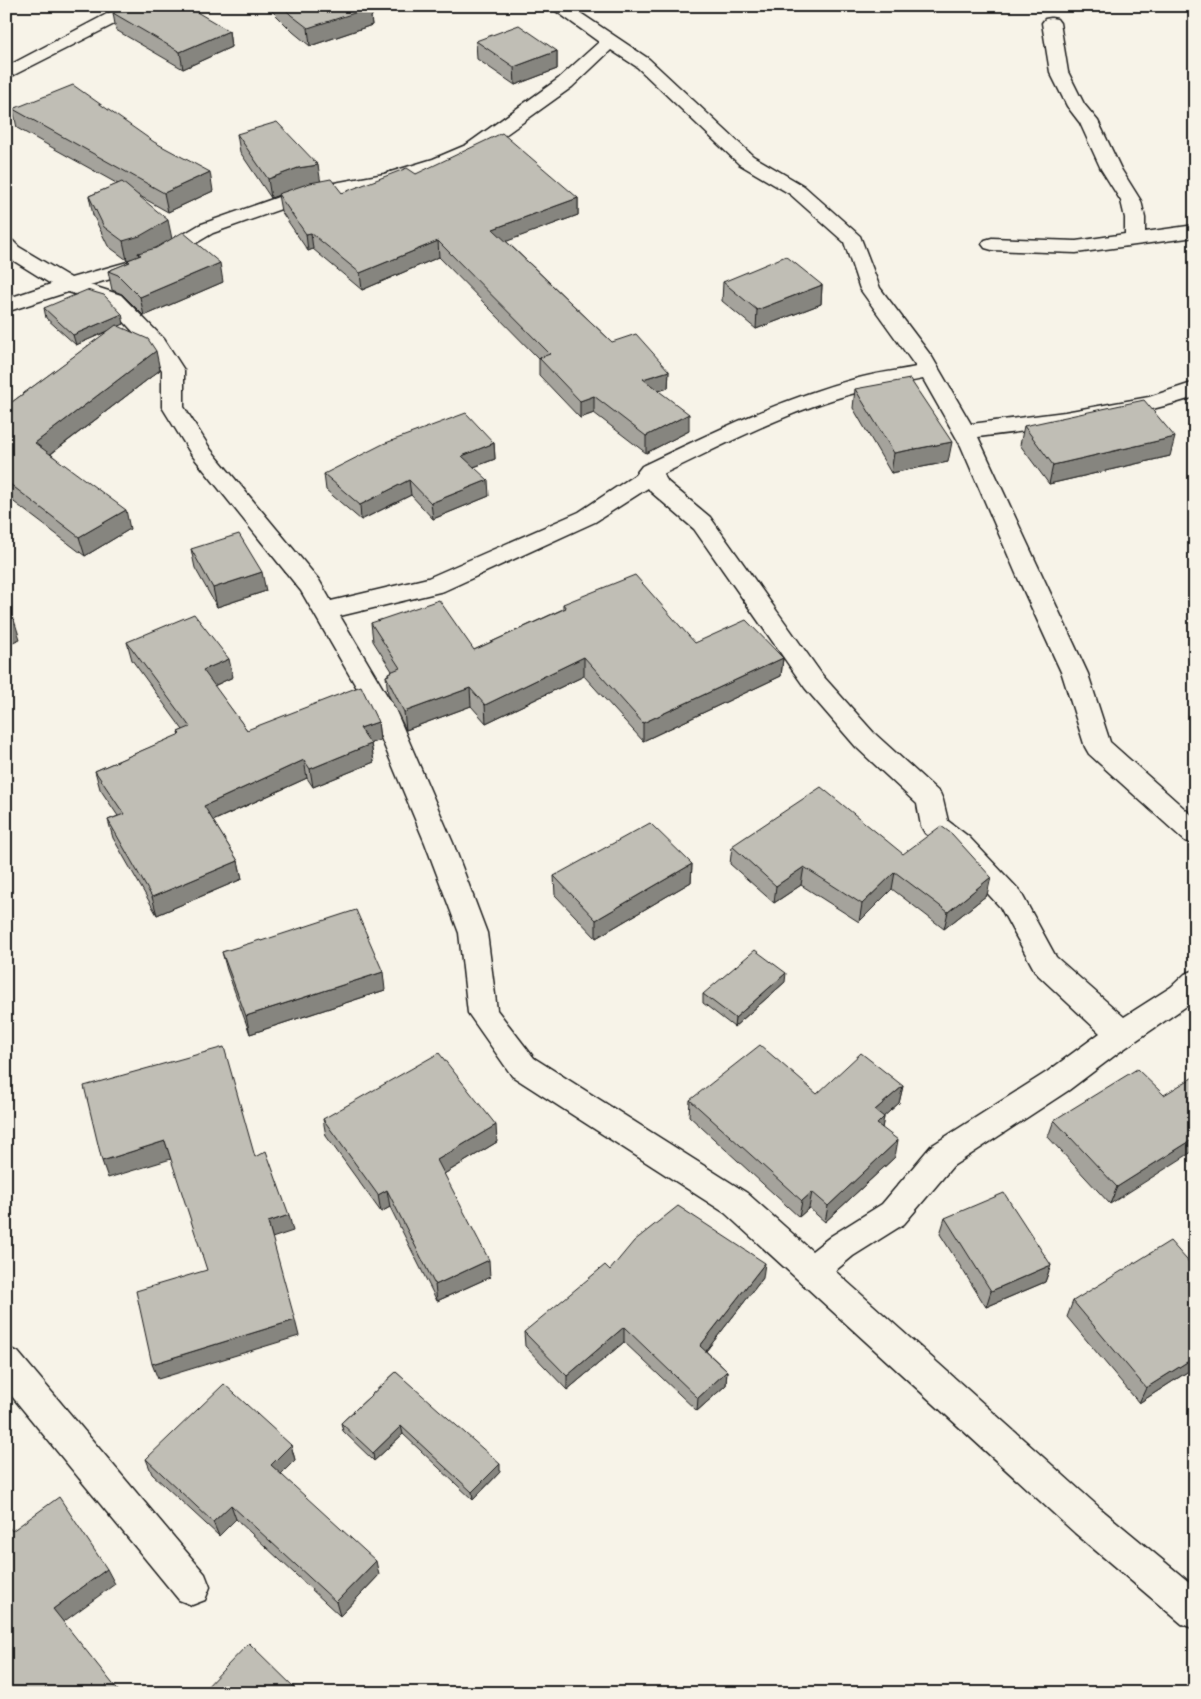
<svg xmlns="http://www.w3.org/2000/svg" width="1201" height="1699" font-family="Itim,sans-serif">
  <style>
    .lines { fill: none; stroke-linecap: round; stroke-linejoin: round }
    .minor-casing { stroke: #1c1c1c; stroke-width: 3 }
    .minor { fill: #f7f3e8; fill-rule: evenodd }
    .wall { fill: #a5a39c; stroke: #1c1c1c }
    .shaded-wall { fill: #86857f; stroke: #1c1c1c }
    .building { fill: #c0beb5; stroke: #1c1c1c }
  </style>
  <rect width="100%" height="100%" fill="#f7f3e8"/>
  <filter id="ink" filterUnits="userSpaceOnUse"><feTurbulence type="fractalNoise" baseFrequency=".02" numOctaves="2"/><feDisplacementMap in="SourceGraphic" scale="10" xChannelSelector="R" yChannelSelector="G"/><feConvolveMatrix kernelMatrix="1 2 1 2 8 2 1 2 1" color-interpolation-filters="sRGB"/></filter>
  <g filter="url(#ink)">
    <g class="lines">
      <defs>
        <g id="minor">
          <polygon points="122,6 145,6 142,10 6,79 6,67"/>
          <path d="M549 6H570L649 59 753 156 804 186 860 236 880 288 932 357 971 424 1065 412 1149 397 1195 382V397C1125 420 1051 428 978 437L1088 674 1110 742 1195 818V844L1185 841 1089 754 1085 747 1062 674 1017 576 961 446 923 379C904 383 885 385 867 390 798 406 727 443 663 474L668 482 710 517 823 676 874 733 940 793 943 800 948 821 969 837 1020 891 1056 957 1124 1017 1171 987 1185 974 1195 970V1000L1191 1003 1118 1053 1069 1090 953 1166 904 1224 853 1256 835 1271 1101 1509 1195 1587V1629L1182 1624 1075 1533 725 1213 512 1076 468 1013 459 933 425 843 369 709 301 591 191 454 162 407V370L148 348 107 303 68 292 6 312V299L51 284 6 256V239L13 241 19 247 71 278 145 257 199 225 301 189 384 174 433 159 466 145 558 79 599 42ZM611 50 637 67 739 164 790 194 844 242 860 289 916 367C896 371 875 373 855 379 781 399 711 433 642 466L635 475 579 512 428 578 331 601 319 580 211 450 184 407V370L164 339 121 295 90 285 159 265 213 233 312 198 394 183 447 167 480 153 572 87ZM648 488 651 492 694 529 805 688 856 747 917 804 921 826 925 833 949 851 1000 907 1036 973 1100 1033 1047 1072 931 1146 882 1204 831 1236 812 1251 747 1193 534 1058 497 1010 487 933 453 843 395 709 340 616 444 591 595 522Z"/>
          <polygon points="1051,18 1057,19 1060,23 1068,72 1084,104 1098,121 1121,169 1141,201 1145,218 1145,232 1195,225 1195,237 1076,253 992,250 985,248 982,244 985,240 992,238 1076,241 1125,234 1125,218 1121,201 1101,169 1080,123 1067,106 1050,72 1042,23 1045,19"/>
          <polygon points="6,1347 18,1352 205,1574 210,1587 205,1600 192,1605 179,1600 6,1389"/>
        </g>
      </defs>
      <use href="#minor" class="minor-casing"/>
      <use href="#minor" class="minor"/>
    </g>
    <g class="wall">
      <polygon points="267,6 371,6 372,16 371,17 372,25 310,46 293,32"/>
      <polygon points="113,13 229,31 231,47 183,69 116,30"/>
      <polygon points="476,41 557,51 557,69 515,85 477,59"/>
      <polygon points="13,109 213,191 168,212 138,195 172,239 223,282 144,316 122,294 112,290 108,271 128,263 128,260 131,259 127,260 108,246 93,215 89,196 118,184 17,128"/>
      <polygon points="237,134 342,193 416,174 578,198 578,215 506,241 612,342 669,371 668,388 659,391 689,431 646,453 594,413 580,418 539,375 539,359 439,257 362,290 313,249 308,251 281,211 278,195 271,198 240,152"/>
      <polygon points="723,282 822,285 821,304 756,329 722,301"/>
      <polygon points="44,308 124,324 118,326 160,370 51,454 130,529 85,556 6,496 6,404 8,405 110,330 76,345 46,318"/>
      <polygon points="855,389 948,462 891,473 853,408"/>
      <polygon points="1024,426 1170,456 1049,484 1020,445"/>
      <polygon points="494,443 495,459 474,467 489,496 433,519 411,495 361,520 326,490 324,474"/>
      <polygon points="191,549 266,591 217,607 195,568"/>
      <polygon points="563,604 695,643 783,658 781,676 643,741 584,676 486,723 471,706 406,730 388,694 386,676 388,675 388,673 392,671 373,641 371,623 474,650 563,609"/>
      <polygon points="127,642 233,677 214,686 247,730 378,722 380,740 371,743 374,762 313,787 307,778 213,821 238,861 242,879 157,915 113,838 108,820 118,816 100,789 95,771 179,735 178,732 183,730 132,660"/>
      <polygon points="732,846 903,854 987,895 944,929 892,889 859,922 801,885 774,903 730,864"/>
      <polygon points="692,864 691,882 596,938 555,895 554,876"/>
      <polygon points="261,941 385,990 250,1034 227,970 222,952"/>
      <polygon points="785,982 734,1027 703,1003 703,994"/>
      <polygon points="903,1086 899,1103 884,1116 884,1117 882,1128 895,1157 825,1222 809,1208 799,1217 689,1116 690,1100 817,1094"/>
      <polygon points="1164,1095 1110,1204 1048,1137 1054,1120"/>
      <polygon points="323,1119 497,1142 444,1174 490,1277 437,1301 390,1207 381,1212 326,1136"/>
      <polygon points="945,1218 1051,1265 1045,1282 986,1307 940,1234"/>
      <polygon points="1195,1269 1195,1367 1139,1403 1067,1317 1073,1301"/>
      <polygon points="763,1278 706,1351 727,1371 726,1385 697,1411 624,1342 567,1390 525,1346 524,1332"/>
      <polygon points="396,1372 500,1472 473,1500 403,1434 374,1461 343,1431 341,1423"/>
      <polygon points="291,1445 295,1460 281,1474 379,1575 340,1616 236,1519 219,1536 152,1474 146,1459"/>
    </g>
    <g class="shaded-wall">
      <polygon points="363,6 371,6 372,16 371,17 372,25 310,46 308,28"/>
      <polygon points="229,31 231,47 183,69 180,52"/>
      <polygon points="557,51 557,69 515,85 514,67"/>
      <polygon points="318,165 321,184 301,187 271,198 268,179 298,168"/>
      <polygon points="210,172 213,191 168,212 164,193"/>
      <polygon points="578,198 578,215 494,246 493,229"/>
      <polygon points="168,220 172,239 144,255 138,253 139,257 127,260 123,241"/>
      <polygon points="311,233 313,249 308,251 306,234"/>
      <polygon points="438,241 439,257 362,290 360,273"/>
      <polygon points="220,263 223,282 144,316 140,297"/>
      <polygon points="822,285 821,304 756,329 757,310"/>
      <polygon points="122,314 124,324 76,345 73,335"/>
      <polygon points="156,351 160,370 40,462 35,443"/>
      <polygon points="669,371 668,388 643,396 643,379"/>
      <polygon points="594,396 594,413 580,418 580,401"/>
      <polygon points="689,414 689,431 646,453 646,436"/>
      <polygon points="1175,437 1170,456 1049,484 1053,465"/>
      <polygon points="952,442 948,462 891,473 894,453"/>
      <polygon points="494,443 495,459 463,471 462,456"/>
      <polygon points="409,480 411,495 361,520 360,505"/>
      <polygon points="488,480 489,496 433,519 431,503"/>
      <polygon points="126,510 130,529 85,556 79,537"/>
      <polygon points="262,572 266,591 217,607 213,588"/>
      <polygon points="14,620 20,639 6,645 6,624"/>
      <polygon points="584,657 584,676 486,723 485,705"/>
      <polygon points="783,658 781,676 643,741 643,723"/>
      <polygon points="229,659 233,677 207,689 203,670"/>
      <polygon points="470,688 471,706 406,730 404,712"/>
      <polygon points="378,722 380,740 363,746 360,728"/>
      <polygon points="371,744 374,762 313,787 310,769"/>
      <polygon points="304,760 307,778 208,823 204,806"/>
      <polygon points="238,861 242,879 157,915 152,897"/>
      <polygon points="692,864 691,882 596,938 596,920"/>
      <polygon points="804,867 801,885 774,903 776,886"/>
      <polygon points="895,872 892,889 859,922 862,904"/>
      <polygon points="991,877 987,895 944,929 948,912"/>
      <polygon points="383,972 385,990 250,1034 246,1016"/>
      <polygon points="786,973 785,982 734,1027 735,1018"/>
      <polygon points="903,1086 899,1103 872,1127 875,1110"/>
      <polygon points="884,1117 881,1134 877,1124"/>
      <polygon points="496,1125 497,1142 439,1177 437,1160"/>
      <polygon points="1195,1138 1195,1150 1110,1204 1117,1187"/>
      <polygon points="898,1140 895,1157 825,1222 828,1206"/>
      <polygon points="165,1141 171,1159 108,1178 102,1161"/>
      <polygon points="387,1190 390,1207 381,1212 378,1195"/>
      <polygon points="812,1192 809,1208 799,1217 802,1201"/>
      <polygon points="289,1215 293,1231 272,1238 268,1222"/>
      <polygon points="489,1260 490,1277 437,1301 435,1285"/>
      <polygon points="765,1263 763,1278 699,1360 700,1346"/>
      <polygon points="1051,1265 1045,1282 986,1307 991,1291"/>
      <polygon points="295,1320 299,1336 158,1379 152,1364"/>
      <polygon points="624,1327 624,1342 567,1390 567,1376"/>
      <polygon points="1195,1357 1195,1367 1139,1403 1146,1388"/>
      <polygon points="727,1371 726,1385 697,1411 698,1398"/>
      <polygon points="401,1426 403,1434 374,1461 373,1453"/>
      <polygon points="291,1445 295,1460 276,1479 271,1465"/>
      <polygon points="500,1464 500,1472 473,1500 472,1492"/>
      <polygon points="231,1505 236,1519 219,1536 213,1522"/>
      <polygon points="376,1561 379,1575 340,1616 336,1602"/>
      <polygon points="107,1569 115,1584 62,1623 53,1609"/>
    </g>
    <g class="building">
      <polygon points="128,6 177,6 185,10 190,8 229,31 180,52 113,13"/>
      <polygon points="282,6 369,6 370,8 308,28 291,15"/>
      <polygon points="519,25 557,51 514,67 476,41"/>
      <polygon points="73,85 154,142 210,172 164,193 13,109"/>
      <polygon points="277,122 318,165 298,168 268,179 237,134"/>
      <polygon points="502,133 578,198 493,229 612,342 636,334 669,371 643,379 689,414 646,436 594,396 580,401 539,358 550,354 438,241 360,273 311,233 306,234 278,194 310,183 331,179 342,193 407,168 416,174"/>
      <polygon points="122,182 168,220 140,236 123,241 104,227 89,196"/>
      <polygon points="183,232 220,263 140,297 118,275 108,271 130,262 128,260 141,255 138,253 156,248"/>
      <polygon points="786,256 822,285 757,310 723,282"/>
      <polygon points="87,290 104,295 122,314 73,335 44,308"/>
      <polygon points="116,325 148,339 156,351 35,443 126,510 79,537 6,481 6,404 8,405"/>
      <polygon points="910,379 952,442 894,453 855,389"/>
      <polygon points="1144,400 1175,437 1053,465 1024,426"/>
      <polygon points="466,413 494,443 462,456 488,480 431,503 409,480 360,505 324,474 383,444"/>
      <polygon points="239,534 262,572 213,588 191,549"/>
      <polygon points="635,575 695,643 746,620 783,658 643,723 584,657 485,705 470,688 404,712 386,676 389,675 388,673 400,668 371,623 439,600 474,650 566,608 563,604"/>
      <polygon points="6,611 14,620 6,624"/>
      <polygon points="194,614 229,659 203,670 247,730 361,686 378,722 360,728 371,744 310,769 304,760 204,806 238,861 152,897 108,820 124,814 95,771 180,734 178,732 190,727 127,642"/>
      <polygon points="821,787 903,854 941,826 952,834 991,877 948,912 895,872 862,904 804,867 776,886 732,846"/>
      <polygon points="650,823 692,864 596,920 554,876"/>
      <polygon points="356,910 383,972 246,1016 222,952 260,940 261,941"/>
      <polygon points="755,950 786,973 735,1018 703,994"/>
      <polygon points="760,1045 817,1094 861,1053 903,1086 875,1110 884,1117 877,1124 898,1140 828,1206 812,1192 802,1201 690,1100"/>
      <polygon points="224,1047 255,1157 266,1151 289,1215 268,1222 295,1320 152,1364 136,1291 207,1270 165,1141 102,1161 84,1086"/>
      <polygon points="439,1053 496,1125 437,1160 489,1260 435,1285 387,1190 378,1195 323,1119"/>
      <polygon points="1137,1069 1164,1095 1195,1076 1195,1138 1117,1187 1054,1120"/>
      <polygon points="1004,1193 1051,1265 991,1291 945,1218"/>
      <polygon points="678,1206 765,1263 700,1346 727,1371 698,1398 624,1327 567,1376 524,1332 605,1265 610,1270 634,1241"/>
      <polygon points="1170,1241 1195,1269 1195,1357 1146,1388 1073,1301"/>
      <polygon points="396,1372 500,1464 472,1492 401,1426 373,1453 341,1423"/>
      <polygon points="224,1384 291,1445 271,1465 376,1561 336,1602 231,1505 213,1522 146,1459"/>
      <polygon points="59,1497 107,1569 53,1609 120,1693 6,1693 6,1523 12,1531"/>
      <polygon points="249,1643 300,1693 201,1693"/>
    </g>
  </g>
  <rect width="1201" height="1699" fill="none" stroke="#f7f3e8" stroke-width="25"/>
  <rect x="12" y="12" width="1176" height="1674" fill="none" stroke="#1c1c1c" stroke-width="2" filter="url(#ink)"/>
</svg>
